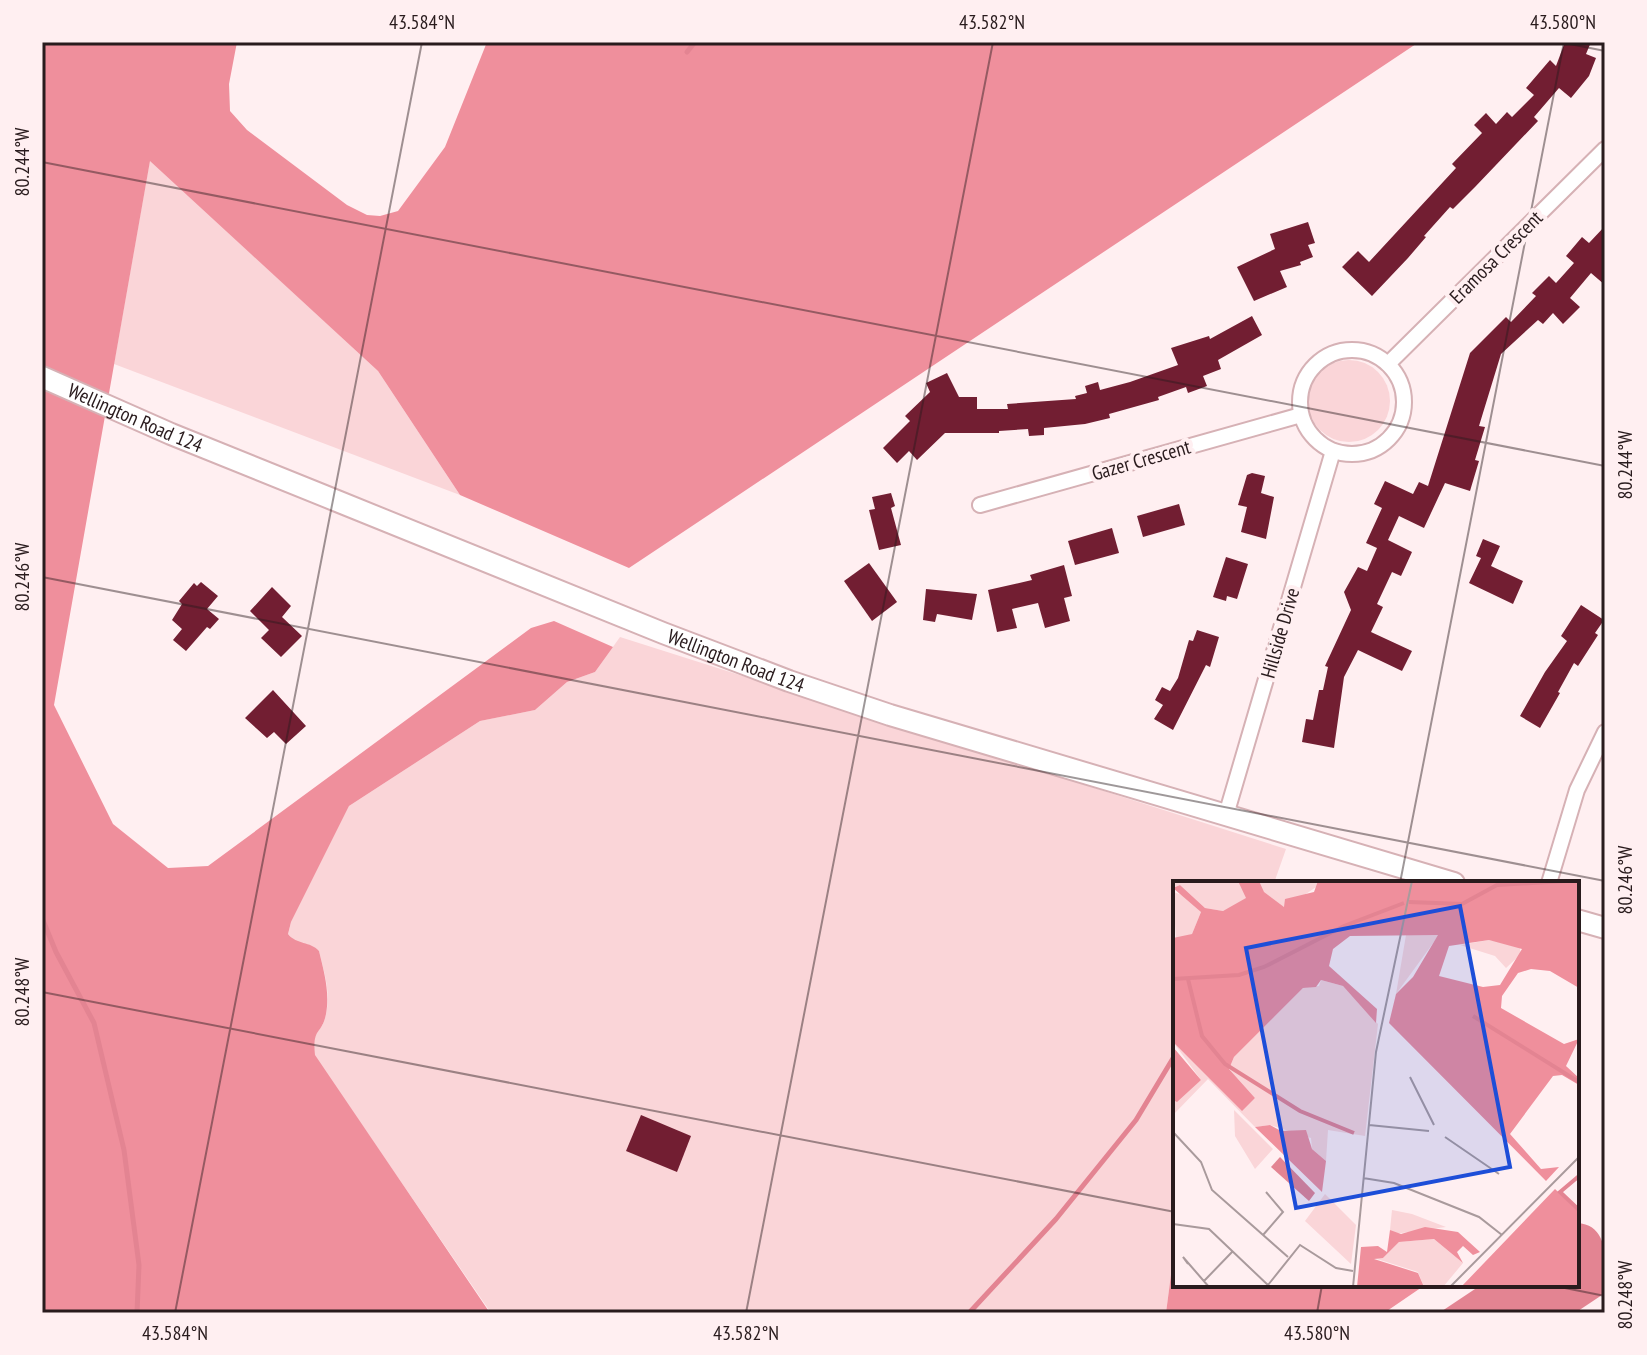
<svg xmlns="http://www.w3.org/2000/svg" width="1647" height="1355" font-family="'PT Sans Narrow',sans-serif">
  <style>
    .green { fill: #fad5d8 }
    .forest { fill: #ef8f9c }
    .water { fill: #e38492 }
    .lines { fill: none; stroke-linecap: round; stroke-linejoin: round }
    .stream { stroke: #e38492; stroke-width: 5 }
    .building { fill: #721e32 }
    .minor-casing { stroke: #d6b1b5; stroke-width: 18 }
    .secondary-casing { stroke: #d6b1b5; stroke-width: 24 }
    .minor { stroke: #fff; stroke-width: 14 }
    .secondary { stroke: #fff; stroke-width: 20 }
    .ticks { fill: none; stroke: #291b1d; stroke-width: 2; stroke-opacity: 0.45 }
    .labels { text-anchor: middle; stroke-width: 8; stroke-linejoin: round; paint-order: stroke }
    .street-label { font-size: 20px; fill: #291b1d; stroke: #ffeff1 }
    .inset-river { fill: none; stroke: #e38492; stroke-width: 4 }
    .inset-road { fill: none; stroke: #a99a9c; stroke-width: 2 }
    .view { fill: #1d4ed8; fill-opacity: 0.15; stroke: #1d4ed8; stroke-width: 4 }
    .inset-edge { fill: none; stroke: #291b1d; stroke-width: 4 }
    .neatline { fill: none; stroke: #291b1d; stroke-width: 3 }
    .ticks-label { font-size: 20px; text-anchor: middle; fill: #291b1d }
  </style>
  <rect width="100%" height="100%" fill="#ffeff1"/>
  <g class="green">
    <polygon points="150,160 378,371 460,495 114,364"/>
    <circle cx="1349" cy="401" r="41"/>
    <path d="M620 637 1286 849 1274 883H1175V1244L1166 1313H491L314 1055C312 1027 322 1035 326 1014 331 992 324 972 319 951L297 943 288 934 291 922 349 806 480 721 535 710 567 682 595 672Z"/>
  </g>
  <g class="forest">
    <path d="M42 42H237L229 84 230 111 247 130 347 205 367 215 380 216 398 211 445 147 487 42H1419L629 568 460 495 378 371 150 161 54 705 113 824 168 868 208 866 531 628 554 621 613 647 595 672 567 682 535 710 480 721 349 806 291 922 288 934C297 945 310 941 319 951 324 972 330 992 326 1014 322 1035 312 1027 315 1055L490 1313H42Z"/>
    <polygon points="1175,1244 1175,1285 1425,1285 1384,1313 1166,1313"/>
  </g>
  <path class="water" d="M1577 1223C1612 1225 1605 1267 1605 1293L1575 1313H1439L1481 1285H1577Z"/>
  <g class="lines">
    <g class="stream">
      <polyline points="687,52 695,42"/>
      <polyline points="42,918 56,952 94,1023 124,1150 139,1265 137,1313"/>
      <polyline points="969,1313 1056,1219 1136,1120 1175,1055"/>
    </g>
  </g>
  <g class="building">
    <polygon points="1565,42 1591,42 1586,54 1596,58 1589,76 1571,98 1559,88 1534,117 1538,121 1475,187 1453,209 1450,207 1424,236 1426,237 1408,258 1372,296 1342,267 1358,251 1369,262 1456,168 1452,164 1482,133 1474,125 1486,113 1496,124 1507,112 1512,117 1534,95 1526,88 1550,60 1556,66"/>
    <polygon points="1308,222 1315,243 1308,245 1313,257 1300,262 1301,265 1280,271 1287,287 1254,301 1237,267 1275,249 1270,234"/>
    <polygon points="1605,226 1605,285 1591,273 1570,298 1580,307 1563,324 1553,313 1543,324 1538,320 1501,354 1479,426 1485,427 1475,460 1479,461 1470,491 1445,483 1424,528 1399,516 1388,540 1412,552 1401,576 1392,572 1377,604 1383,607 1371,632 1412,651 1402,671 1358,650 1344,677 1334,748 1302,742 1306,719 1313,720 1319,690 1323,690 1328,667 1325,666 1351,610 1344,592 1358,567 1367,571 1377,548 1366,543 1382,508 1374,504 1385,481 1413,494 1419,482 1428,486 1470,353 1506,317 1511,322 1536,296 1532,293 1549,276 1556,283 1574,263 1566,256 1582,237 1589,243"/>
    <polygon points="1252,316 1262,335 1218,360 1221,369 1203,376 1207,386 1188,393 1186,387 1158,397 1159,400 1109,414 1110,418 1085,424 1044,428 1044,435 1029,436 1028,429 999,431 999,433 945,433 917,460 909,451 897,463 883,448 910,421 905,416 930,392 926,383 947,373 959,397 977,397 977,409 1008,409 1007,404 1076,399 1075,396 1087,393 1085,386 1098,382 1100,390 1130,382 1178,365 1171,348 1209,336 1210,339"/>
    <polygon points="1252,473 1265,476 1261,493 1274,497 1266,539 1241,532 1247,507 1238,505 1247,475"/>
    <polygon points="891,493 895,506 891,508 901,545 879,550 869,510 875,509 872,497"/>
    <polygon points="1179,504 1185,525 1143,537 1137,516"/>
    <polygon points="1112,528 1119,553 1075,565 1068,541"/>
    <polygon points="1483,539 1500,546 1491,566 1523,581 1513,604 1469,583 1481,558 1476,556"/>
    <polygon points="1226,557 1248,564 1237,599 1227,596 1226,601 1213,597"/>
    <polygon points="869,563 897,602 872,621 844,581"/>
    <polygon points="1064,565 1072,596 1064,598 1070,621 1045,628 1038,603 1012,609 1017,628 997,632 988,590 1032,580 1030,575"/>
    <polygon points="201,582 218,596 207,609 219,619 210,629 207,627 186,651 173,640 182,629 172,620 182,604 179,601 194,583 197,586"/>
    <polygon points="272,587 291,606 282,617 302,636 281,657 261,638 269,630 250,611"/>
    <polygon points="926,589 977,594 972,620 937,614 935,622 923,620"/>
    <polygon points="1581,605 1604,620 1595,633 1598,635 1578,666 1574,663 1558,692 1560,693 1540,728 1520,716 1545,672 1567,641 1561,636"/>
    <polygon points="1197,630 1219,637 1210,667 1206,665 1173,730 1154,719 1163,705 1155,700 1162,687 1170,691 1178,678 1189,640 1193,641"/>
    <polygon points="273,690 306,726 286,744 274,732 267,738 245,718"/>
    <polygon points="641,1115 691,1136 677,1172 626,1151"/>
  </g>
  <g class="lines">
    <defs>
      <g id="minor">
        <circle cx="1352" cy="402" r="52"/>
        <polyline points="1388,364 1605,149"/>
        <polyline points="980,505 1301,415"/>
        <polyline points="1226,815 1333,451"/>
        <polyline points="1549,883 1577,790 1605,732"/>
      </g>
      <g id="secondary">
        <path id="s1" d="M42 377 171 434 337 501 663 633 789 681 890 715 1454 883"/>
        <polyline points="1577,920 1605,928"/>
      </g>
    </defs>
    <use href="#minor" class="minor-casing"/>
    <use href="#secondary" class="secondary-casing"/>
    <use href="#minor" class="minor"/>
    <use href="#secondary" class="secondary"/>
  </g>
  <path class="ticks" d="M1560 42 1605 51M42 162 1605 466M42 577 1605 881M1400 883 1564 42M42 992 1175 1212M1550 1285 1605 1296M175 1313 422 42M746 1313 993 42M1317 1313 1322 1285"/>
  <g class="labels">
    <g class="street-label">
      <text transform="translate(1496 257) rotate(-45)" y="7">Eramosa Crescent</text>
      <text dy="7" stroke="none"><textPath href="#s1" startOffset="102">Wellington Road 124</textPath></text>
      <text transform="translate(1141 460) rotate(-16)" y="7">Gazer Crescent</text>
      <text transform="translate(1280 633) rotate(-74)" y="7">Hillside Drive</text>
      <text dy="7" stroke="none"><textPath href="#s1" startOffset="750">Wellington Road 124</textPath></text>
    </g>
  </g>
  <g transform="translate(1173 881)">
    <rect width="406" height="406" fill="#ffeff1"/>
    <path d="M0 0H152L112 27 91 12 50 30 32 27 7 4 0 7ZM0 11 16 16 28 31 19 53 3 59ZM233 54H266L223 113ZM316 59 346 63 348 73 333 87 322 75 287 64ZM148 99 170 105 205 143 192 255 155 249 153 280 139 268 138 257 97 244 82 246 35 198 0 234V219L28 199 0 161 69 229 82 217 56 188 61 176 130 107 146 105ZM61 229 100 268 82 288 62 255ZM152 313 183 344 178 383 132 340ZM219 329 239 333 273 346 221 353 217 349ZM261 358 290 382 270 406H251L245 391 201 377H210L226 361Z" fill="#fad5d8"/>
    <path d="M65 0H86L91 11 111 26 112 18 141 11 145 0H406V107L377 90 358 88 345 92 329 115 328 127 391 163 406 158 393 185 406 197V204L389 194 380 195 337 253 368 288 386 286 373 300 216 142 223 113 240 96 265 54 177 55 160 68 156 85 204 128 203 142 170 105 148 99 143 106 130 107 61 176 56 188 82 217 69 230 0 161V57L19 53 28 31 0 7 7 4 32 27 50 30 73 17ZM316 59 349 68 327 104 310 106 266 95 276 65ZM0 166 28 199 4 221 0 219ZM97 244 108 250 133 249 139 268 153 280 149 311 82 246ZM382 308 406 331V406H288ZM252 346 285 351 307 371 300 374 290 365 284 371 290 382 261 358 226 361 210 377 201 378 245 392 251 406H184L188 366 205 365 214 371 217 349 228 353Z" fill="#ef8f9c" fill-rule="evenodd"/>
    <path d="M107 276 142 312 136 320 98 286Z" fill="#e38492"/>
    <path class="inset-river" d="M236 21 289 23 324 4 392 0M0 98 66 94 91 86 171 45 231 22M15 98 29 155 52 183 127 230 181 252M300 135 406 201M406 295 387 311 406 329"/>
    <path class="inset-road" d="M237 196 261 244M196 244 256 250M0 251 28 281 39 309 115 376M272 256 326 293M190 297 221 302 306 336 329 354M0 343 36 348 97 406M90 354 110 331 93 311M15 383 10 376 36 406M31 400 59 371M95 404 127 364 163 387 180 390M180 406 203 171 239 0M277 406 406 276"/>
    <path class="view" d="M287 25 337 286 123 327 73 67Z"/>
    <rect width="406" height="406" class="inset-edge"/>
  </g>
  <rect width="1647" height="1355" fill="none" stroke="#ffeff1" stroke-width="88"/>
  <rect x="44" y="44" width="1559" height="1267" class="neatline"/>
  <g class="ticks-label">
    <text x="422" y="29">43.584°N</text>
    <text x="992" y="29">43.582°N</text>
    <text x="1563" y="29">43.580°N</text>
    <text transform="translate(22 162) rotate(-90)" y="7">80.244°W</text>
    <text transform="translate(1625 465) rotate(-90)" y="7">80.244°W</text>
    <text transform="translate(22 577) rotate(-90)" y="7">80.246°W</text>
    <text transform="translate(1625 880) rotate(-90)" y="7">80.246°W</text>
    <text transform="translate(22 992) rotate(-90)" y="7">80.248°W</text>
    <text transform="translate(1625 1295) rotate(-90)" y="7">80.248°W</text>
    <text x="175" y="1340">43.584°N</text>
    <text x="746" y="1340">43.582°N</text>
    <text x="1317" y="1340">43.580°N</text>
  </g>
</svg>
